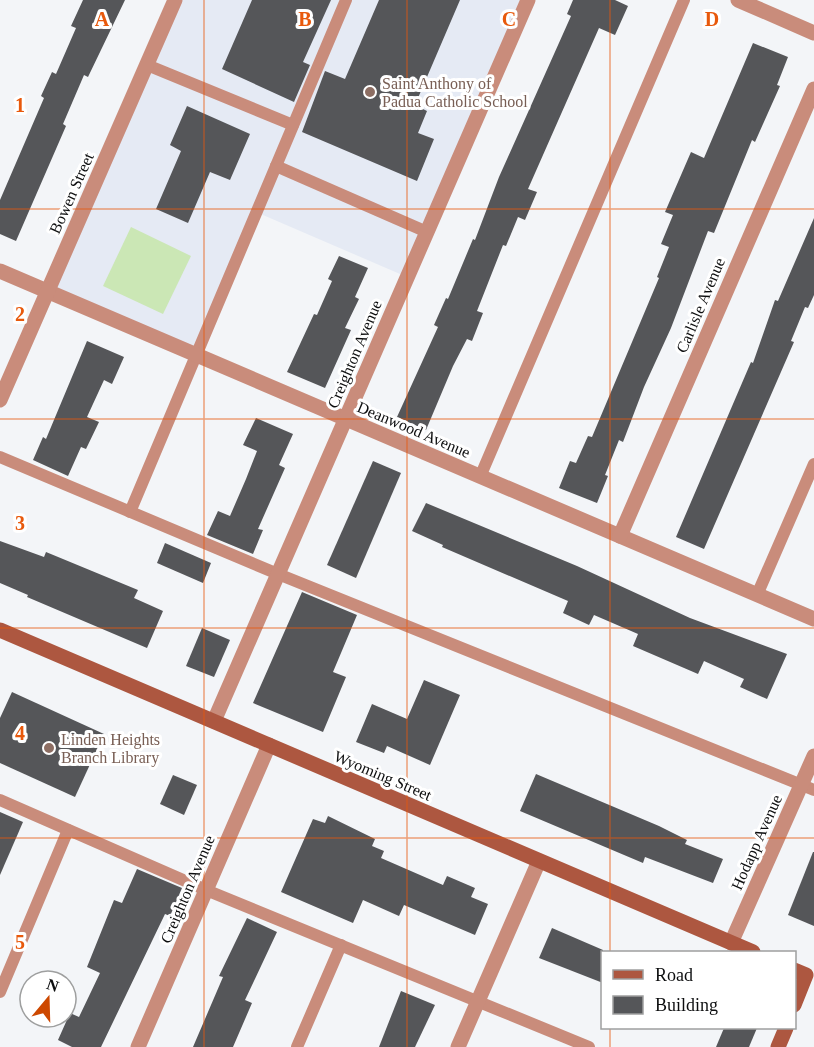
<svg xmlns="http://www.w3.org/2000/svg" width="814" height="1047" font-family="'Times New Roman',serif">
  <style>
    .built { fill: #e5eaf4 }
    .green { fill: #cbe7b5 }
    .building { fill: #555659 }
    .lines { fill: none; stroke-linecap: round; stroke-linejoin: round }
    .lane { stroke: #c98c7b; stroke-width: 12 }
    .street { stroke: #c98c7b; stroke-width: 15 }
    .secondary { stroke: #ad5740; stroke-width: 15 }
    .grid { fill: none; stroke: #e8590c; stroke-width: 1.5; stroke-opacity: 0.55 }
    .education-dot { fill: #8d6e63; stroke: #fff; stroke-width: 2 }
    .labels { text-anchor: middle; stroke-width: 6; stroke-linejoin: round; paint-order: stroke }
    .education-label { font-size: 16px; fill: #785e54; stroke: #fff; text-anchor: start }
    .street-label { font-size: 16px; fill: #0d0e0f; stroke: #fff }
    .grid-label { font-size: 20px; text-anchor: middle; font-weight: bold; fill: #e8590c; stroke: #fff; stroke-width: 6; stroke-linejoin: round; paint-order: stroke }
  </style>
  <rect width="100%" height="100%" fill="#f3f5f8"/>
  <polygon class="built" points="175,0 528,0 407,277 256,212 195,355 47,291"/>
  <polygon class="green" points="131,227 191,256 163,314 103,286"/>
  <g class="building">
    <polygon points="83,0 125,0 88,77 84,75 63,124 66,126 16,241 0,234 0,200 44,98 41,96 52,72 56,74 76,28 71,26"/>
    <polygon points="252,0 331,0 303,62 310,65 294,102 222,69"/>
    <polygon points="379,0 460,0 415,105 427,111 418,133 434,139 417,181 302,132 325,71 345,79"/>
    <polygon points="573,0 615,0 628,6 615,35 599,28 528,189 537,192 525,220 518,217 506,246 503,245 477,311 483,313 472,341 467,339 453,366 426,430 397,417 438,327 434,325 446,298 448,299 473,239 475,240 499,177 571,16 567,14"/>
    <polygon points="753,43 788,57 777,85 780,86 755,142 752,140 714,233 708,231 671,328 644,387 623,442 619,440 605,475 608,476 597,503 559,488 570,461 576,463 588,436 592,437 659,278 657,277 669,247 661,244 673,215 665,212 691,152 704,158"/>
    <polygon points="187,106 250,134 230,180 210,172 188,223 156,209 181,151 170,145"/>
    <polygon points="814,218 814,295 808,308 805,307 791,341 794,342 704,549 676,537 751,362 753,363 775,300 778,301"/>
    <polygon points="339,256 368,268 355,297 359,299 345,328 351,330 325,388 287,372 314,314 317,315 332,281 328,279"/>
    <polygon points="87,341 124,357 112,384 104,380 87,417 99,422 86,449 81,447 68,476 33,460 43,437 46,439"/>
    <polygon points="256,418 293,434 279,465 285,468 258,529 263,530 253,554 207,535 218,511 230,516 246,479 257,451 243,445"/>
    <polygon points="373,461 401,473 356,578 327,565"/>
    <polygon points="426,503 577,566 690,618 787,654 767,699 740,687 744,679 704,661 698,674 633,646 638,634 594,615 589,625 563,613 568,601 442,547 443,545 412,531"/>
    <polygon points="0,541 44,557 46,552 138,590 134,598 163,611 147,648 27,597 28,595 0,583"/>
    <polygon points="165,543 211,563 203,583 157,563"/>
    <polygon points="302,592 357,615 333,672 346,677 323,732 253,703"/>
    <polygon points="202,628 230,640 214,677 186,666"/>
    <polygon points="424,680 460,695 430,765 387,746 384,753 356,742 372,704 407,719"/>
    <polygon points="12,692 104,734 75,797 0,763 0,718"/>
    <polygon points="536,774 659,826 687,840 685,844 723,859 713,883 645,857 643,863 520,811"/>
    <polygon points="173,775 197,785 184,815 160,804"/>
    <polygon points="0,812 23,822 0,875"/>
    <polygon points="328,816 375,839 372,846 384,851 381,858 443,885 447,876 475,888 471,897 488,904 475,935 404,905 399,916 363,900 353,923 281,892 313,819 325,823"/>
    <polygon points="813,852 814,852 814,926 788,915"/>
    <polygon points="137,869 182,888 170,916 165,914 101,1047 72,1047 58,1040 70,1013 79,1017 100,973 87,967 114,900 122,903"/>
    <polygon points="247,918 277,932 245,1000 252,1003 233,1047 193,1047 223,977 219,976"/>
    <polygon points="552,928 603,950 603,983 539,958"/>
    <polygon points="401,991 435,1005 415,1047 379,1047"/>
    <polygon points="724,1028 757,1028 749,1047 716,1047"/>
  </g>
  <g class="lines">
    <g class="lane">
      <polyline points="147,65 293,125"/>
      <polyline points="276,166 427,232"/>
      <polyline points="0,457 278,574 814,790"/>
      <polyline points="480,477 684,0"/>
      <polyline points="130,512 346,0"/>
      <polyline points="757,595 814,464"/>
      <polyline points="0,800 206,890 589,1047"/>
      <polyline points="0,992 68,830"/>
      <polyline points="297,1047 341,945"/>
    </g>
    <g class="street">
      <polyline points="738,0 814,33"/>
      <polyline points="0,271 814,619"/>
      <polyline points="0,400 175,0"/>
      <polyline points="620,536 814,89"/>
      <polyline points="214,721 528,0"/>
      <polyline points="731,943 814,756"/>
      <polyline points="138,1047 269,745"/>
      <polyline points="458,1047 539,861"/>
    </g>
    <g class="secondary">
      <polyline points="0,630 753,952"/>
      <polyline points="794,970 806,975 794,1005"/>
      <polyline points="778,1047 786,1028"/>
    </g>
  </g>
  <path class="grid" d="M204 0V1047M407 0V1047M610 0V952M0 209H814M0 419H814M0 628H814M0 838H814M610 1028V1047"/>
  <g class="education-dot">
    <circle cx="370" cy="92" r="6"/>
    <circle cx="49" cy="748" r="6"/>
  </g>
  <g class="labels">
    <g class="education-label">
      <text x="382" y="89">Saint Anthony of<tspan x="382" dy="18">Padua Catholic School</tspan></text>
      <text x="61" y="745">Linden Heights<tspan x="61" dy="18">Branch Library</tspan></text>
    </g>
    <g class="street-label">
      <text transform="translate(71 193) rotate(-66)" y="6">Bowen Street</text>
      <text transform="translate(700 305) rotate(-67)" y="6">Carlisle Avenue</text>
      <text transform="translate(354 354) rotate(-67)" y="6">Creighton Avenue</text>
      <text transform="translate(414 429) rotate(23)" y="6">Deanwood Avenue</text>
      <text transform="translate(383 775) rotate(23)" y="6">Wyoming Street</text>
      <text transform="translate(756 842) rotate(-66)" y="6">Hodapp Avenue</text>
      <text transform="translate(187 889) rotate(-67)" y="6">Creighton Avenue</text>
    </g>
  </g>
  <g class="grid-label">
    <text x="102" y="26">A</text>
    <text x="305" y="26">B</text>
    <text x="509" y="26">C</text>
    <text x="712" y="26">D</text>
    <text x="20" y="112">1</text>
    <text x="20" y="321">2</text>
    <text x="20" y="530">3</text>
    <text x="20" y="740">4</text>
    <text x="20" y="949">5</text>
  </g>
  <rect x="601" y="951" width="195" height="78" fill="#ffffff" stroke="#9e9f9f" stroke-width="1.5"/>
  <rect x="613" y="970" width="30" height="9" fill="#ad5740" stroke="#9e9f9f" stroke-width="1.5"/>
  <text x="655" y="981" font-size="18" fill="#0d0e0f">Road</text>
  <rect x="613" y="996" width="30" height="18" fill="#555659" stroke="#9e9f9f" stroke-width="1.5"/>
  <text x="655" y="1011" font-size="18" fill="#0d0e0f">Building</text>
  <g transform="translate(48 999) rotate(19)"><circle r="28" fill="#ffffff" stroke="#9e9f9f" stroke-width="1.5"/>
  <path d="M0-4.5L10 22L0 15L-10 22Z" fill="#cd4800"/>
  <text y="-9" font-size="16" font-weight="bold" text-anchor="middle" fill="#0d0e0f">N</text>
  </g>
</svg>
